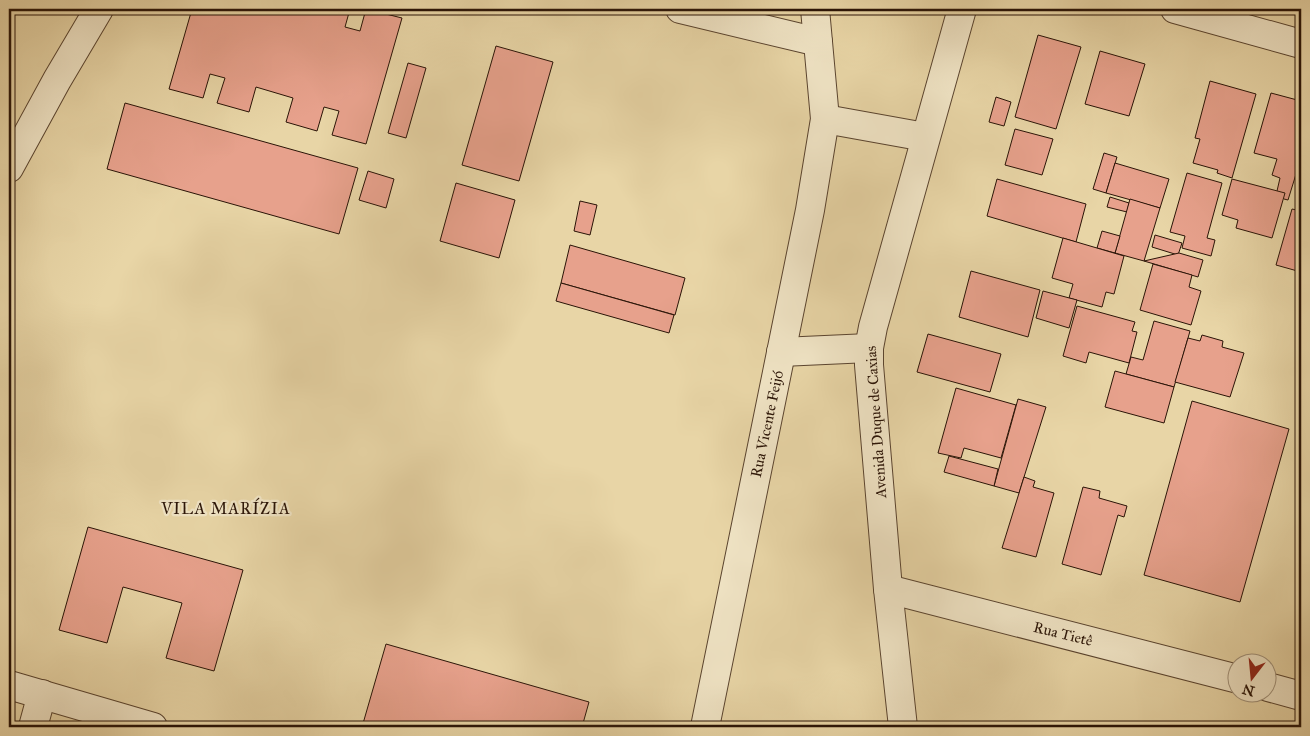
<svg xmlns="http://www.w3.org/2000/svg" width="1310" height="736" font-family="'IM FELL Great Primer',serif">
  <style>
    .building { fill: #e7a18c; stroke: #2a1407 }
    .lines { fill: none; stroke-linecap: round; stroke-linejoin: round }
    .minor-casing { stroke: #5a442f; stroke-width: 30 }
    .tertiary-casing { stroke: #5a442f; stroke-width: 30 }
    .minor { stroke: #f0e4c5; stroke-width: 28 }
    .tertiary { stroke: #f0e4c5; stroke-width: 28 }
    .labels { text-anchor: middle; stroke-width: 4.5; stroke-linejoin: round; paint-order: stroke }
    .street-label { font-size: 15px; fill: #2a1407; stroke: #f0e4c5 }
    .neighbourhood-label { font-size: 16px; letter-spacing: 1px; fill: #2a1407; stroke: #f0e4c5 }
  </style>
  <rect width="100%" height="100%" fill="#e8d5a6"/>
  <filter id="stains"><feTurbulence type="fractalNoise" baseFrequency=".004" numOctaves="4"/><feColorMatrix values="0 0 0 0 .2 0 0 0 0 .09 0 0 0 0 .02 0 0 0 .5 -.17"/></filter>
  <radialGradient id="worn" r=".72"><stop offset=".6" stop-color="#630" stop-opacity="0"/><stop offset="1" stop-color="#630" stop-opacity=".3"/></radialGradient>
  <g class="building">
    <polygon points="192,9 350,9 345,27 360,31 366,9 402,18 366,144 332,135 339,111 324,107 317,131 286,122 293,98 256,87 249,112 217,103 225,78 210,74 203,98 169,89"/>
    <polygon points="1038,35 1081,47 1056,129 1015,117"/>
    <polygon points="496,46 553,62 519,181 462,165"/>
    <polygon points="1100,51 1145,64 1129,116 1085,104"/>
    <polygon points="408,63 426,68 406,138 388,133"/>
    <polygon points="1210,81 1256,94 1232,178 1217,173 1218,170 1193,163 1200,139 1195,138"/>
    <polygon points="1271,93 1301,101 1301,137 1296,156 1301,158 1288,200 1284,199 1277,191 1280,178 1272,175 1277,159 1254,153"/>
    <polygon points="996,97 1011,102 1004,126 989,122"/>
    <polygon points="125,103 358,168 339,234 107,169"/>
    <polygon points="1015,129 1053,139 1042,175 1005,165"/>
    <polygon points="1104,153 1117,157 1106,193 1093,189"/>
    <polygon points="1115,163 1169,179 1160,208 1106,193"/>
    <polygon points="368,171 394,179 386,208 359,200"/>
    <polygon points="1187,173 1222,183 1207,238 1215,240 1211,256 1182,248 1185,236 1170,232"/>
    <polygon points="997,179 1086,204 1076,242 987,216"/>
    <polygon points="1232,179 1285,193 1272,238 1236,228 1238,220 1222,215"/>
    <polygon points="456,183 515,200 499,258 440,241"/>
    <polygon points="1110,197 1129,203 1127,212 1107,207"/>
    <polygon points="1130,199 1160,208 1144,261 1115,253"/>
    <polygon points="580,201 597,205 590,235 574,231"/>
    <polygon points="1292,209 1301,211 1301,272 1276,265"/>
    <polygon points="1102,231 1120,236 1115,253 1097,248"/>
    <polygon points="1155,235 1182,243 1178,255 1152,247"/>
    <polygon points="1063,238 1124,256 1114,294 1106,292 1102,307 1069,298 1073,284 1052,278"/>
    <polygon points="570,245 685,278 675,315 561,283"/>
    <polygon points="1179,253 1203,260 1198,277 1144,261"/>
    <polygon points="1153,264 1192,275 1189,287 1201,291 1191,325 1140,310"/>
    <polygon points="971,271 1040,290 1028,337 959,317"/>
    <polygon points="561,283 674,315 669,333 556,301"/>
    <polygon points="1043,291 1077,300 1069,328 1036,318"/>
    <polygon points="1077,306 1135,322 1132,331 1137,332 1129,363 1089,352 1086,363 1063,356"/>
    <polygon points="1154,321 1190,331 1174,387 1126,374 1131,357 1143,360"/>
    <polygon points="928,334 1001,354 990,392 917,372"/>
    <polygon points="1202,335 1223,341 1222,347 1244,353 1230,397 1175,382 1188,338 1200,341"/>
    <polygon points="1115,371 1174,387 1164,423 1105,407"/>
    <polygon points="956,388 1016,405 1001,458 964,448 961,458 938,453"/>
    <polygon points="1018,399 1046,407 1019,493 994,486"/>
    <polygon points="1192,401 1289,429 1240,602 1144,575"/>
    <polygon points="949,456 998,469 994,486 944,472"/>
    <polygon points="1024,477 1035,481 1033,487 1054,493 1036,557 1002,548"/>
    <polygon points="1083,487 1100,491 1099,498 1127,506 1124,517 1118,515 1101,575 1062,564"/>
    <polygon points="88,527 243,570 214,671 166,658 182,603 123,587 107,643 59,630"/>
    <polygon points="386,644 589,702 582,727 362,727"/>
  </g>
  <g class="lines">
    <defs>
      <g id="minor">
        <polyline points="680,9 818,42"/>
        <polyline points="1175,9 1301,44"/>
        <polyline points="9,168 57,80 99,9"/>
        <polyline points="9,685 153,727"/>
        <polyline points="33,727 42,694"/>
      </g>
      <g id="tertiary">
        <polyline points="825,119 925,137"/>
        <polyline points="781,352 869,348"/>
        <polyline points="888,589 1238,679"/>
        <polyline points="1268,687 1301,696"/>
        <polyline points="705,727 810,210 825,119 815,9"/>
        <polyline points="903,727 888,589 869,365 869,348 873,327 962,9"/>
      </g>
    </defs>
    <use href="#minor" class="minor-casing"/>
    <use href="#tertiary" class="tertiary-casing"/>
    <use href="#minor" class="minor"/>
    <use href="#tertiary" class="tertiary"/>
  </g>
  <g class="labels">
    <g class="street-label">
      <text transform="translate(876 422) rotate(-94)" y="5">Avenida Duque de Caxias</text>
      <text transform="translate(767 424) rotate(-78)" y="5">Rua Vicente Feijó</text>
      <text transform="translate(1063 634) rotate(14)" y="5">Rua Tietê</text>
    </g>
    <g class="neighbourhood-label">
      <text x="226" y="514">VILA MARÍZIA</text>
    </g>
  </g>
  <rect width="1310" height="736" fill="none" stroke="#e8d5a6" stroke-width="30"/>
  <rect x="10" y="10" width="1290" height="716" fill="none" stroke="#2a1407" stroke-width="2.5"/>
  <rect x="15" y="15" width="1280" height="706" fill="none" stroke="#2a1407"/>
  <g transform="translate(1252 678) rotate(196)"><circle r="24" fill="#f0e4c5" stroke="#a19179"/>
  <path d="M0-4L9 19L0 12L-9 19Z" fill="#8f2418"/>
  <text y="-8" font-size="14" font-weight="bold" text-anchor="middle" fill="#2a1407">N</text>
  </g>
  <rect width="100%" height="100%" filter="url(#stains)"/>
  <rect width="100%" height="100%" fill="url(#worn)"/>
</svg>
